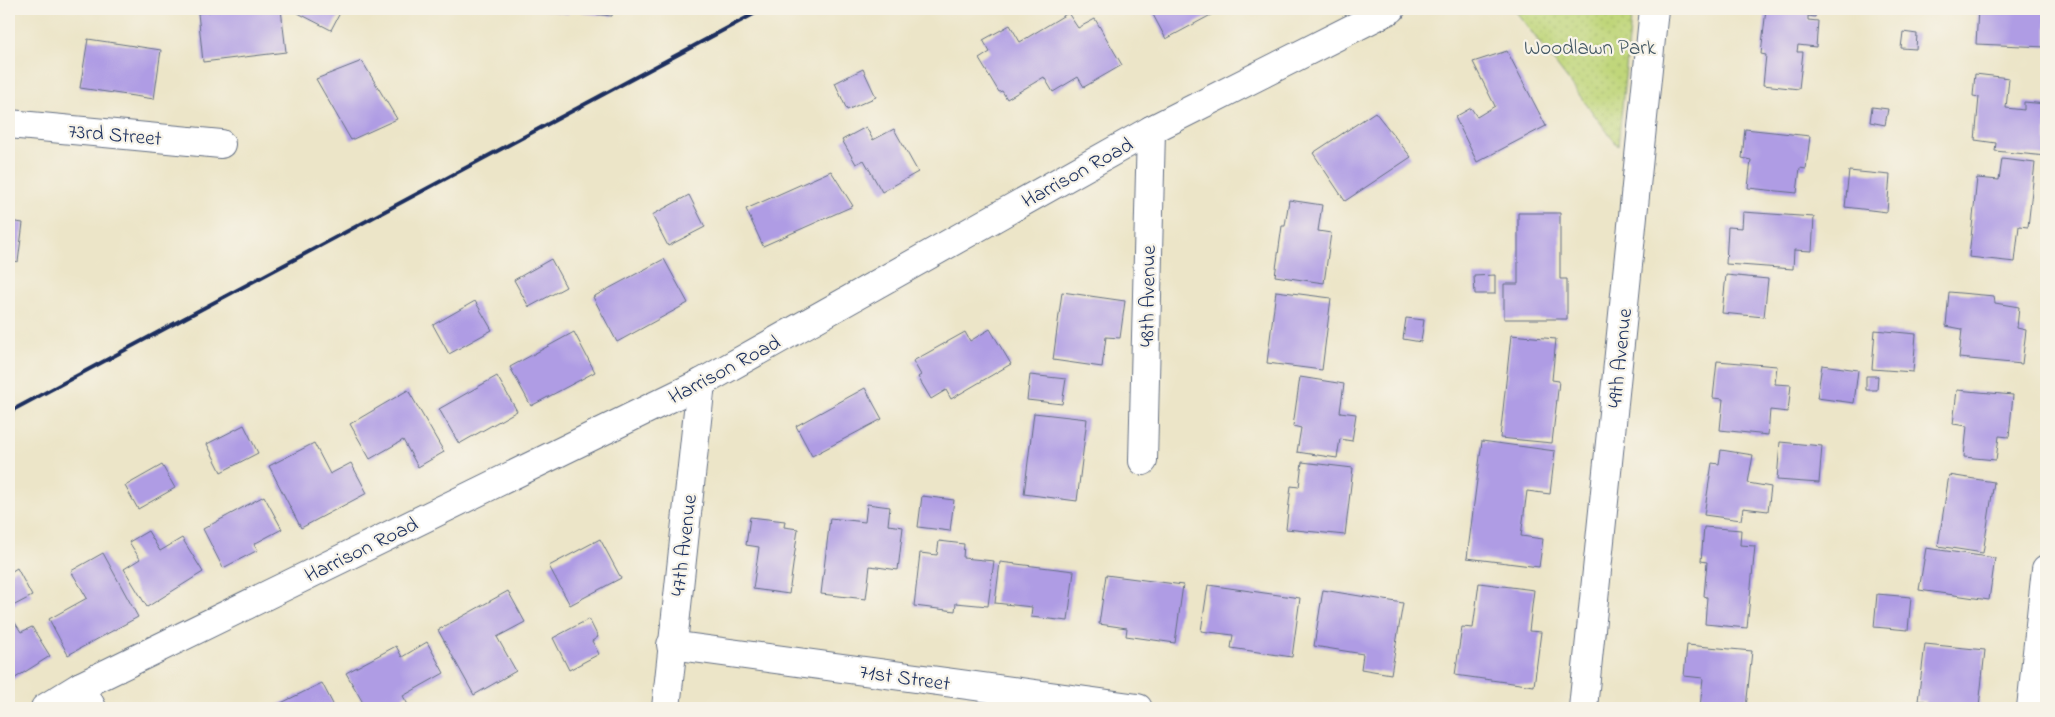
<svg xmlns="http://www.w3.org/2000/svg" width="2055" height="717" font-family="'Indie Flower',sans-serif">
  <style>
    .park { fill: url(#park-dots); stroke: #6e826c }
    .building { fill: #af9ce4 }
    .lines { fill: none; stroke-linecap: round; stroke-linejoin: round }
    .minor-casing { stroke: #646f83; stroke-width: 30 }
    .minor { stroke: #fff; stroke-width: 28 }
    .rail { stroke: #1b2f5e; stroke-width: 4 }
    .labels { text-anchor: middle; stroke-width: 4.5; stroke-linejoin: round; paint-order: stroke }
    .park-label { font-size: 21px; fill: #445965; stroke: #f7f3e8 }
    .street-label { font-size: 21px; fill: #1b2f5e; stroke: #f7f3e8 }
  </style>
  <defs>
    <pattern id="park-dots" width="8" height="8" patternUnits="userSpaceOnUse" patternTransform="scale(1.25)"><rect width="8" height="8" fill="#c0d67a"/><path d="M2 2h.1M6 6h.1" fill="none" stroke="#a4b86c" stroke-width="1.8" stroke-linecap="round"/></pattern>
  </defs>
  <rect width="100%" height="100%" fill="#f7f3e8"/>
  <filter id="ink" filterUnits="userSpaceOnUse"><feTurbulence type="fractalNoise" baseFrequency=".02" numOctaves="2"/><feDisplacementMap in="SourceGraphic" scale="10" xChannelSelector="R" yChannelSelector="G"/><feConvolveMatrix kernelMatrix="1 2 1 2 8 2 1 2 1" color-interpolation-filters="sRGB"/></filter>
  <filter id="wash" filterUnits="userSpaceOnUse"><feTurbulence type="fractalNoise" baseFrequency=".0096" numOctaves="4" result="noise"/><feDisplacementMap in="SourceGraphic" scale="20" xChannelSelector="R" yChannelSelector="G"/><feGaussianBlur stdDeviation="1.12" result="paint"/><feColorMatrix in="noise" values="0 0 0 0 0 0 0 0 0 0 0 0 0 0 0 0 0 1.4 0 .05"/><feComposite in="paint" operator="in"/></filter>
  <g filter="url(#wash)">
    <rect width="100%" height="100%" fill="#ece5c8"/>
    <polygon class="park" points="1514,9 1632,9 1618,146"/>
    <g id="blocks">
      <g class="building">
        <polygon points="234,9 281,9 286,52 203,62 198,13"/>
        <polygon points="300,9 342,9 331,30 298,13"/>
        <polygon points="537,9 569,9 568,14"/>
        <polygon points="583,9 613,9 612,16 582,13"/>
        <polygon points="1150,9 1222,9 1166,39"/>
        <polygon points="1766,9 1816,9 1815,17 1808,16 1808,20 1818,21 1816,47 1798,45 1797,52 1803,52 1799,89 1763,85 1766,55 1761,54"/>
        <polygon points="1978,9 2046,9 2046,47 1976,44"/>
        <polygon points="1068,13 1078,28 1095,19 1122,65 1084,87 1078,77 1053,92 1044,77 1007,99 1002,91 999,92 979,59 990,52 983,40 1010,25 1020,42"/>
        <polygon points="1903,32 1917,34 1916,49 1901,48"/>
        <polygon points="88,39 161,50 154,99 80,88"/>
        <polygon points="1507,51 1546,126 1477,162 1455,117 1471,108 1477,117 1495,106 1473,62"/>
        <polygon points="362,61 397,119 351,140 316,79"/>
        <polygon points="863,69 876,97 847,110 835,83"/>
        <polygon points="1975,74 2009,78 2006,108 2024,110 2024,102 2046,104 2046,156 1995,151 1996,143 1975,140 1979,97 1973,96"/>
        <polygon points="1872,107 1888,109 1885,125 1870,122"/>
        <polygon points="1375,112 1411,157 1345,201 1313,153"/>
        <polygon points="866,127 873,140 894,129 918,172 882,192 864,160 856,164 842,140"/>
        <polygon points="1745,129 1810,136 1806,169 1800,168 1797,193 1748,188 1751,160 1742,158"/>
        <polygon points="2002,159 2035,163 2028,227 2019,226 2015,262 1969,257 1977,178 1999,180"/>
        <polygon points="831,171 853,206 763,246 746,209"/>
        <polygon points="1849,171 1890,175 1887,212 1845,207"/>
        <polygon points="689,195 705,227 668,246 652,215"/>
        <polygon points="1289,200 1322,205 1318,231 1331,233 1324,283 1275,276 1282,226 1285,226"/>
        <polygon points="1743,212 1814,217 1812,251 1794,250 1793,269 1726,264 1728,227 1742,228"/>
        <polygon points="1518,213 1560,213 1560,279 1567,279 1567,319 1504,319 1504,284 1518,284"/>
        <polygon points="9,221 23,223 18,262 9,260"/>
        <polygon points="551,259 566,287 529,307 514,280"/>
        <polygon points="664,259 688,303 617,342 593,297"/>
        <polygon points="1495,275 1495,294 1475,294 1474,276"/>
        <polygon points="1726,275 1768,279 1764,317 1722,313"/>
        <polygon points="1276,291 1331,298 1322,370 1267,363"/>
        <polygon points="1062,292 1125,301 1120,338 1106,337 1102,367 1053,360"/>
        <polygon points="1949,292 1994,296 1995,303 2019,307 2017,328 2026,330 2022,364 1959,358 1962,329 1946,326"/>
        <polygon points="475,301 492,330 449,354 433,325"/>
        <polygon points="1406,318 1424,320 1421,342 1403,339"/>
        <polygon points="990,329 1011,364 951,399 946,390 931,399 918,377 921,375 913,361 965,332 970,341"/>
        <polygon points="1875,330 1916,334 1913,372 1872,369"/>
        <polygon points="574,332 595,372 531,406 510,367"/>
        <polygon points="1511,335 1556,339 1552,380 1559,381 1552,443 1500,438"/>
        <polygon points="1717,361 1777,366 1775,384 1791,385 1788,412 1770,410 1768,435 1720,430 1723,399 1713,398"/>
        <polygon points="1822,365 1858,370 1854,403 1817,398"/>
        <polygon points="1030,375 1066,379 1062,404 1027,400"/>
        <polygon points="497,376 517,411 459,444 439,409"/>
        <polygon points="1866,376 1878,376 1877,390 1866,390"/>
        <polygon points="1300,377 1344,384 1340,412 1356,414 1352,441 1340,439 1337,458 1297,452 1301,428 1293,426"/>
        <polygon points="865,388 882,419 812,456 796,426"/>
        <polygon points="408,390 444,452 418,467 403,440 370,459 350,424"/>
        <polygon points="1957,390 2013,395 2009,437 1999,436 1996,460 1964,457 1967,426 1953,424"/>
        <polygon points="1034,413 1087,419 1077,501 1024,494"/>
        <polygon points="244,425 258,453 221,472 207,444"/>
        <polygon points="1482,441 1555,451 1550,494 1527,491 1521,536 1543,539 1539,567 1467,558"/>
        <polygon points="1780,442 1822,446 1819,483 1777,480"/>
        <polygon points="314,443 330,474 351,463 367,493 301,528 269,466"/>
        <polygon points="1721,450 1753,455 1748,483 1771,487 1768,511 1743,508 1741,520 1704,515 1712,463 1719,464"/>
        <polygon points="1302,462 1353,468 1345,535 1286,529 1291,486 1299,487"/>
        <polygon points="162,465 175,488 138,509 125,486"/>
        <polygon points="1949,475 1994,482 1983,553 1938,546"/>
        <polygon points="264,496 282,529 254,544 258,550 223,568 203,529"/>
        <polygon points="922,496 954,500 950,531 918,527"/>
        <polygon points="867,504 890,507 888,525 903,527 898,570 870,566 866,599 821,594 830,518 865,522"/>
        <polygon points="750,517 785,521 784,527 798,529 789,594 753,589 759,547 746,545"/>
        <polygon points="1704,527 1741,530 1740,545 1755,546 1747,628 1705,624 1707,597 1704,596 1707,562 1701,561"/>
        <polygon points="148,531 160,551 182,538 203,572 147,607 124,569 140,559 129,542"/>
        <polygon points="600,539 621,578 570,605 549,566"/>
        <polygon points="939,541 964,544 963,558 994,561 988,606 956,603 955,611 914,606 920,553 937,555"/>
        <polygon points="1926,548 1995,558 1989,600 1919,590"/>
        <polygon points="103,553 138,617 68,655 49,619 87,598 71,571"/>
        <polygon points="1000,562 1074,571 1068,621 1031,617 1032,607 995,603"/>
        <polygon points="17,568 32,596 9,608 9,573"/>
        <polygon points="1106,575 1183,585 1175,643 1126,636 1127,628 1099,624"/>
        <polygon points="1479,583 1534,590 1529,631 1541,632 1534,686 1455,675 1462,627 1473,628"/>
        <polygon points="1208,585 1300,598 1292,657 1231,648 1233,635 1201,631"/>
        <polygon points="1323,590 1403,603 1391,674 1361,669 1363,654 1314,646"/>
        <polygon points="508,591 525,622 497,637 516,671 474,695 438,630"/>
        <polygon points="1877,594 1911,597 1908,630 1874,627"/>
        <polygon points="589,619 598,637 592,641 599,654 569,670 553,638"/>
        <polygon points="14,621 21,632 32,627 50,656 9,682 9,625"/>
        <polygon points="427,642 444,673 403,696 410,708 366,708 346,673 396,646 402,657"/>
        <polygon points="1925,644 1985,650 1979,707 1924,708 1925,701 1918,701"/>
        <polygon points="1687,645 1752,651 1746,708 1700,708 1703,678 1684,676"/>
        <polygon points="322,683 335,708 271,708"/>
      </g>
    </g>
  </g>
  <g filter="url(#ink)">
    <use href="#blocks" fill-opacity="0" stroke="#646f83" stroke-width="1"/>
    <g class="lines">
      <defs>
        <g id="minor">
          <polyline points="9,124 221,144"/>
          <polyline points="1143,461 1151,130"/>
          <polyline points="671,645 1138,708"/>
          <polyline points="81,686 92,708"/>
          <polyline points="45,708 81,686 701,383 1151,130 1391,9"/>
          <polyline points="666,708 701,383"/>
          <polyline points="1583,708 1654,9"/>
          <polyline points="2031,708 2046,569"/>
        </g>
      </defs>
      <use href="#minor" class="minor-casing"/>
      <use href="#minor" class="minor"/>
      <polyline class="rail" points="9,412 763,9"/>
    </g>
  </g>
  <g class="labels">
    <g class="park-label">
      <text x="1590" y="54">Woodlawn Park</text>
    </g>
    <g class="street-label">
      <text transform="translate(115 134) rotate(5)" y="7">73rd Street</text>
      <text transform="translate(1077 172) rotate(-29)" y="7">Harrison Road</text>
      <text transform="translate(1147 296) rotate(-89)" y="7">48th Avenue</text>
      <text transform="translate(1619 358) rotate(-84)" y="7">49th Avenue</text>
      <text transform="translate(724 369) rotate(-28)" y="7">Harrison Road</text>
      <text transform="translate(683 545) rotate(-83)" y="7">47th Avenue</text>
      <text transform="translate(361 549) rotate(-26)" y="7">Harrison Road</text>
      <text transform="translate(905 677) rotate(8)" y="7">71st Street</text>
    </g>
  </g>
  <rect width="2055" height="717" fill="none" stroke="#f7f3e8" stroke-width="30"/>
</svg>
